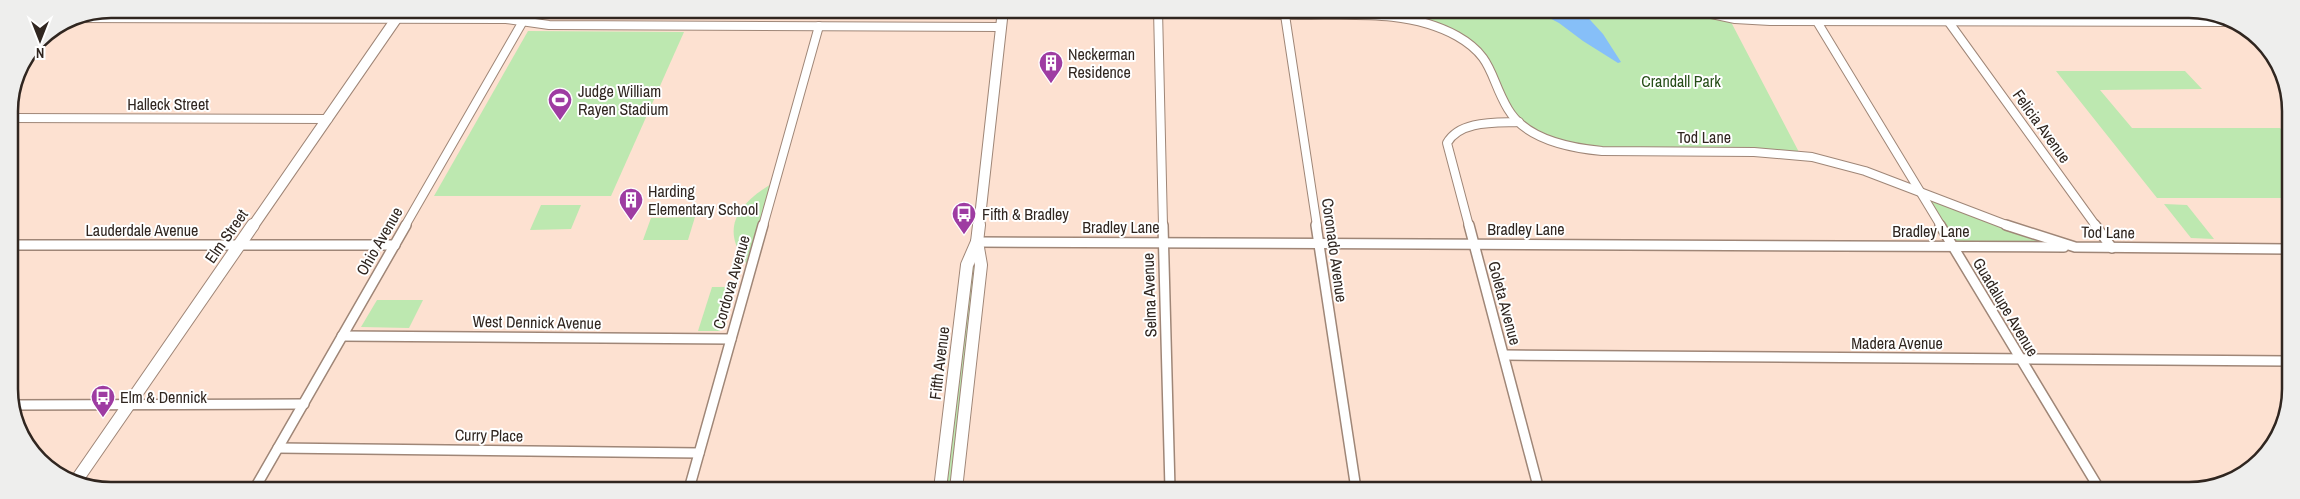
<svg xmlns="http://www.w3.org/2000/svg" width="2300" height="499" font-family="'Archivo Narrow',sans-serif">
  <style>
    .green { fill: #bde8b0 }
    .water { fill: #86bff8 }
    .lines { fill: none; stroke-linecap: round; stroke-linejoin: round }
    .minor-far1-casing { stroke: #9f8677; stroke-width: 10 }
    .minor-casing { stroke: #9f8677; stroke-width: 12 }
    .tertiary-far1-casing { stroke: #9f8677; stroke-width: 12 }
    .tertiary-casing { stroke: #9f8677; stroke-width: 14 }
    .minor-far1 { stroke: #fff; stroke-width: 8 }
    .minor { stroke: #fff; stroke-width: 9 }
    .tertiary-far1 { stroke: #fff; stroke-width: 10 }
    .tertiary { stroke: #fff; stroke-width: 12 }
    .labels { text-anchor: middle; stroke-width: 4; stroke-linejoin: round; paint-order: stroke }
    .poi-label { font-size: 16px; fill: #302620; stroke: #fff; text-anchor: start }
    .park-label { font-size: 16px; fill: #274e19; stroke: #fff }
    .street-label { font-size: 16px; fill: #302620; stroke: #fff }
    .rim { fill: none; stroke: #302620; stroke-width: 2.5 }
  </style>
  <rect width="100%" height="100%" fill="#fde1d1"/>
  <g class="green">
    <polygon points="1160,10 1693,10 1731,22 1801,156 1602,151 1567,146 1519,122 1475,48 1419,21"/>
    <polygon points="528,31 684,32 611,196 434,196"/>
    <polygon points="2056,71 2185,71 2202,89 2100,90 2132,128 2280,128 2289,138 2289,198 2157,198"/>
    <path d="M776 181 751 269C717 229 737 204 776 181Z"/>
    <polygon points="1918,190 2075,247 1952,246"/>
    <polygon points="2164,204 2187,205 2214,239 2191,238"/>
    <polygon points="541,205 581,205 571,229 530,230"/>
    <polygon points="695,217 688,240 643,240 651,218"/>
    <polygon points="977,242 956,489 940,489 967,265"/>
    <polygon points="712,287 733,287 720,331 698,331"/>
    <polygon points="377,300 423,300 409,328 361,327"/>
  </g>
  <polygon class="water" points="1534,10 1581,10 1603,34 1621,62 1618,63 1583,41 1559,23"/>
  <g class="lines">
    <defs>
      <g id="minor-far1">
        <polyline points="1158,10 1163,226"/>
        <path d="M1160 10 1187 14C1225 14 1263 15 1301 15 1354 15 1410 10 1457 36 1494 57 1489 77 1508 109 1526 140 1570 148 1602 151L1754 152 1812 157 1865 171 2009 226"/>
        <polyline points="1693,10 1735,19 1770,21 2231,22"/>
        <polyline points="1810,10 1941,226"/>
        <polyline points="1285,15 1317,226"/>
        <polyline points="69,18 506,19 549,25 1001,27"/>
        <polyline points="1948,21 2096,226"/>
        <polyline points="9,118 328,119"/>
        <polyline points="405,226 530,9"/>
        <polyline points="763,226 819,26"/>
        <path d="M1469 226 1447 143C1460 120 1496 123 1519 122"/>
      </g>
      <g id="minor">
        <polyline points="1163,225 1170,489"/>
        <polyline points="1316,225 1356,489"/>
        <polyline points="1469,225 1539,490"/>
        <polyline points="1940,225 2100,490"/>
        <polyline points="2006,225 2075,247 2289,249"/>
        <polyline points="2095,225 2112,248"/>
        <polyline points="977,242 2064,247"/>
        <polyline points="10,245 395,245"/>
        <polyline points="342,336 731,339"/>
        <polyline points="1504,355 2289,361"/>
        <polyline points="11,405 304,404"/>
        <polyline points="278,448 699,453"/>
        <polyline points="255,488 406,225"/>
        <polyline points="689,489 763,225"/>
      </g>
      <g id="tertiary-far1">
        <polyline points="253,226 403,9"/>
        <polyline points="979,226 1003,10"/>
      </g>
      <g id="tertiary">
        <polyline points="76,481 253,225"/>
        <polyline points="940,489 967,265 977,242"/>
        <polyline points="956,489 981,265 977,242 979,225"/>
      </g>
    </defs>
    <use href="#minor-far1" class="minor-far1-casing"/>
    <use href="#minor" class="minor-casing"/>
    <use href="#tertiary-far1" class="tertiary-far1-casing"/>
    <use href="#tertiary" class="tertiary-casing"/>
    <use href="#minor-far1" class="minor-far1"/>
    <use href="#minor" class="minor"/>
    <use href="#tertiary-far1" class="tertiary-far1"/>
    <use href="#tertiary" class="tertiary"/>
  </g>
  <defs>
    <symbol id="building-pin" viewBox="-11 -11 22 30"><path d="M0 17L-7.5 6A9.5 9.5 0 1 1 7.5 6Z" fill="#9e3ca2" stroke="#fff"/><path d="M-4-6H4V6H1V3H-1V6H-4ZM-2.5-4.3h1.7v1.8h-1.7ZM.8-4.3h1.7v1.8H.8ZM-2.5-1h1.7V.8h-1.7ZM.8-1h1.7V.8H.8Z" fill="#fff"/></symbol>
    <symbol id="stadium-pin" viewBox="-11 -11 22 30"><path d="M0 17L-7.5 6A9.5 9.5 0 1 1 7.5 6Z" fill="#9e3ca2" stroke="#fff"/><path d="M0-5a6.5 5 0 1 0 0 10a6.5 5 0 1 0 0-10ZM-3.5-1.8h7v3.6h-7Z" fill="#fff"/></symbol>
    <symbol id="bus-pin" viewBox="-11 -11 22 30"><path d="M0 17L-7.5 6A9.5 9.5 0 1 1 7.5 6Z" fill="#9e3ca2" stroke="#fff"/><path d="M-5-6H5V4H4V6H2V4H-2V6H-4V4H-5ZM-3.5-4V0h7V-4ZM-3.5 1.2v1.5H-2V1.2ZM2 1.2v1.5H3.5V1.2Z" fill="#fff"/></symbol>
  </defs>
  <g fill-rule="evenodd">
    <use href="#building-pin" x="1037" y="49" width="28" height="38"/>
    <use href="#stadium-pin" x="546" y="86" width="28" height="38"/>
    <use href="#building-pin" x="617" y="186" width="28" height="38"/>
    <use href="#bus-pin" x="950" y="200" width="28" height="38"/>
    <use href="#bus-pin" x="89" y="383" width="28" height="38"/>
  </g>
  <g class="labels">
    <g class="poi-label">
      <text x="1068" y="60">Neckerman<tspan x="1068" dy="18">Residence</tspan></text>
      <text x="578" y="97">Judge William<tspan x="578" dy="18">Rayen Stadium</tspan></text>
      <text x="648" y="197">Harding<tspan x="648" dy="18">Elementary School</tspan></text>
      <text x="982" y="220">Fifth &amp; Bradley</text>
      <text x="120" y="403">Elm &amp; Dennick</text>
    </g>
    <g class="park-label">
      <text x="1681" y="87">Crandall Park</text>
    </g>
    <g class="street-label">
      <text x="168" y="110">Halleck Street</text>
      <text transform="translate(2042 126) rotate(54)" y="6">Felicia Avenue</text>
      <text x="1704" y="143">Tod Lane</text>
      <text x="1121" y="233">Bradley Lane</text>
      <text x="1526" y="235">Bradley Lane</text>
      <text x="142" y="236">Lauderdale Avenue</text>
      <text x="1931" y="237">Bradley Lane</text>
      <text transform="translate(2108 232) rotate(1)" y="6">Tod Lane</text>
      <text transform="translate(226 236) rotate(-55)" y="6">Elm Street</text>
      <text transform="translate(379 241) rotate(-60)" y="6">Ohio Avenue</text>
      <text transform="translate(1335 250) rotate(82)" y="6">Coronado Avenue</text>
      <text transform="translate(731 282) rotate(-74)" y="6">Cordova Avenue</text>
      <text transform="translate(1149 295) rotate(-92)" y="6">Selma Avenue</text>
      <text transform="translate(1505 303) rotate(75)" y="6">Goleta Avenue</text>
      <text transform="translate(2006 307) rotate(59)" y="6">Guadalupe Avenue</text>
      <text transform="translate(537 322) rotate(1)" y="6">West Dennick Avenue</text>
      <text x="1897" y="349">Madera Avenue</text>
      <text transform="translate(939 363) rotate(-83)" y="6">Fifth Avenue</text>
      <text transform="translate(489 435) rotate(1)" y="6">Curry Place</text>
    </g>
  </g>
  <path d="M0 0H2300V499H0ZM111 18H2189A93 93 0 0 1 2282 111V389A93 93 0 0 1 2189 482H111A93 93 0 0 1 18 389V111A93 93 0 0 1 111 18Z" fill="#eeeeed" fill-rule="evenodd"/>
  <path class="rim" d="M111 18H2189A93 93 0 0 1 2282 111V389A93 93 0 0 1 2189 482H111A93 93 0 0 1 18 389V111A93 93 0 0 1 111 18Z"/>
  <g transform="translate(40 40) rotate(180)" stroke="#ffffff" stroke-width="4" paint-order="stroke">
  <path d="M0-4L9 19L0 12L-9 19Z" fill="#302620"/>
  <text y="-8" font-size="14" font-weight="bold" text-anchor="middle" fill="#302620">N</text>
  </g>
</svg>
